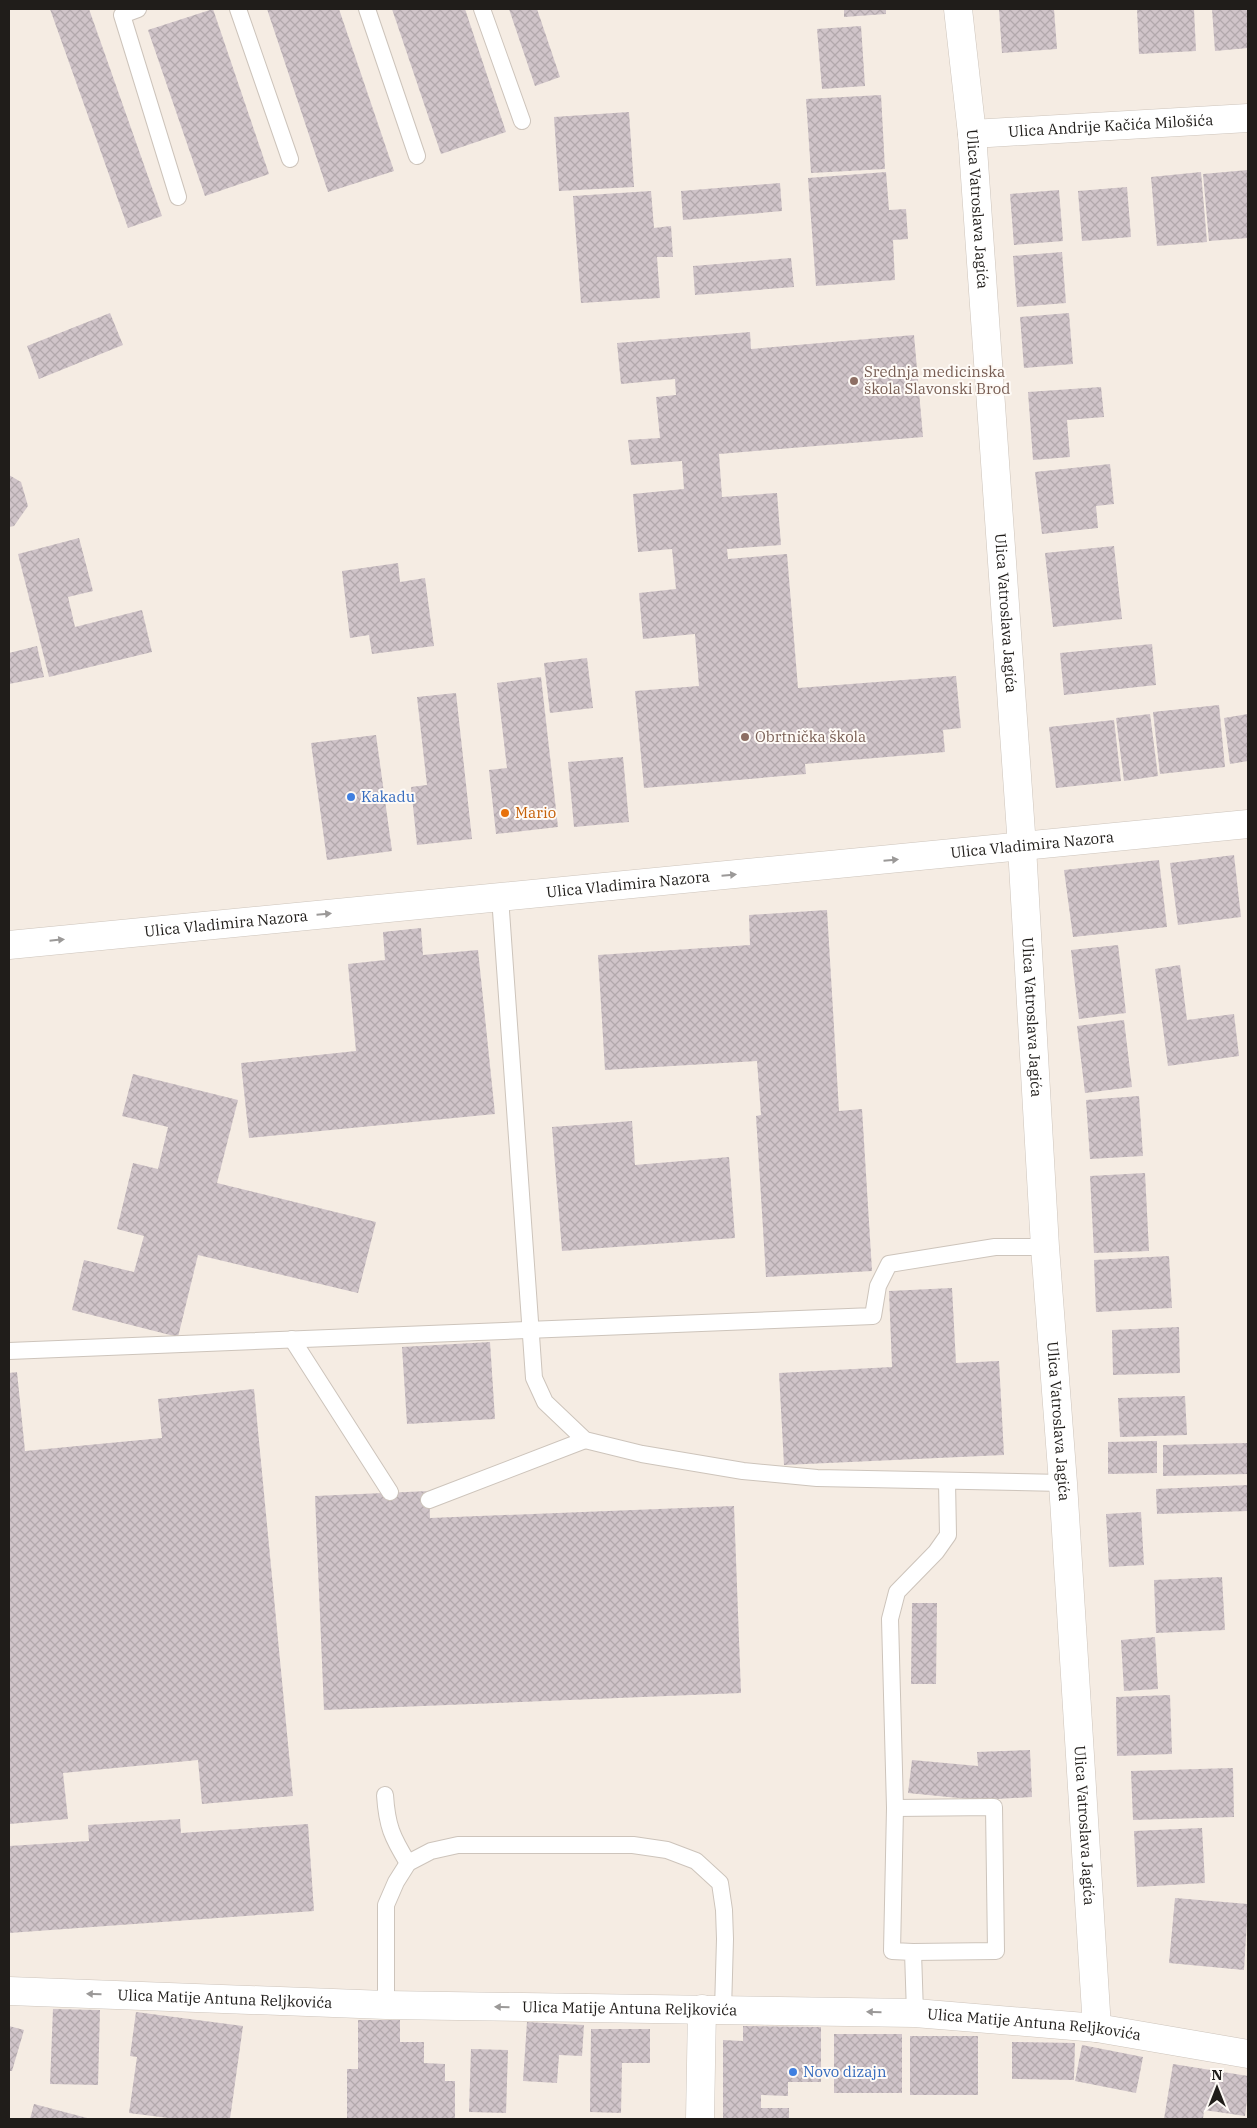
<svg xmlns="http://www.w3.org/2000/svg" width="1257" height="2128" font-family="'IBM Plex Serif',serif">
  <style>
    .building { fill: url(#building-cross-hatch) }
    .lines { fill: none; stroke-linecap: round; stroke-linejoin: round }
    .lane-casing { stroke: #cdc4bb; stroke-width: 18 }
    .street-casing { stroke: #cdc4bb; stroke-width: 29 }
    .lane { stroke: #fff; stroke-width: 16 }
    .street { stroke: #fff; stroke-width: 28 }
    .oneway { fill: #9b9998 }
    .education-dot { fill: #8d6e63; stroke: #fefaf6; stroke-width: 2 }
    .shop-dot { fill: #3f7fe0; stroke: #fefaf6; stroke-width: 2 }
    .food-dot { fill: #e8710a; stroke: #fefaf6; stroke-width: 2 }
    .labels { text-anchor: middle; stroke-width: 4; stroke-linejoin: round; paint-order: stroke }
    .street-label { font-size: 15px; fill: #201d1a; stroke: #fefaf6 }
    .education-label { font-size: 15px; fill: #785e54; stroke: #fefaf6; text-anchor: start }
    .shop-label { font-size: 15px; fill: #366cbe; stroke: #fefaf6; text-anchor: start }
    .food-label { font-size: 15px; fill: #c56008; stroke: #fefaf6; text-anchor: start }
  </style>
  <defs>
    <pattern id="building-cross-hatch" width="8" height="8" patternUnits="userSpaceOnUse" patternTransform="scale(1.25)"><rect width="8" height="8" fill="#d0c4c9"/><path d="M0 0l8 8M0 8l8-8" fill="none" stroke="#b2a8ac"/></pattern>
  </defs>
  <rect width="100%" height="100%" fill="#f5ece3"/>
  <g class="building">
    <polygon points="50,9 89,9 162,216 128,228"/>
    <polygon points="213,9 269,174 205,196 148,30"/>
    <polygon points="267,9 339,9 394,171 328,192"/>
    <polygon points="392,9 465,9 506,132 441,154"/>
    <polygon points="509,9 537,9 560,77 535,86"/>
    <polygon points="844,9 886,9 886,14 844,17"/>
    <polygon points="999,9 1054,9 1057,49 1002,53"/>
    <polygon points="1137,9 1194,9 1196,51 1139,54"/>
    <polygon points="1212,9 1248,9 1248,48 1215,51"/>
    <polygon points="861,26 865,86 822,89 817,29"/>
    <polygon points="881,95 885,169 811,173 806,99"/>
    <polygon points="629,112 634,187 559,191 554,117"/>
    <polygon points="1248,170 1248,238 1209,241 1203,174"/>
    <polygon points="886,172 889,210 906,209 908,239 893,240 895,280 816,286 808,178"/>
    <polygon points="1201,172 1207,242 1157,246 1151,177"/>
    <polygon points="780,183 782,211 683,220 681,191"/>
    <polygon points="1127,187 1131,237 1082,241 1078,191"/>
    <polygon points="1059,190 1063,241 1014,245 1010,194"/>
    <polygon points="651,191 654,228 671,226 673,257 657,257 660,298 581,303 573,196"/>
    <polygon points="1062,252 1066,303 1017,307 1013,256"/>
    <polygon points="791,258 794,287 695,295 693,266"/>
    <polygon points="110,313 123,345 39,379 27,346"/>
    <polygon points="1069,313 1073,364 1024,368 1020,317"/>
    <polygon points="750,332 751,349 914,335 923,437 719,454 722,497 777,493 781,545 727,549 728,559 787,554 798,688 956,676 961,728 943,730 945,752 805,764 806,774 644,788 635,691 699,686 695,634 643,639 639,593 676,589 672,549 638,552 633,494 684,489 682,461 631,465 628,440 660,438 656,397 676,395 675,379 621,384 617,343"/>
    <polygon points="1101,387 1104,417 1067,420 1070,457 1033,460 1028,392"/>
    <polygon points="1110,464 1114,504 1096,506 1098,528 1042,534 1035,472"/>
    <polygon points="9,475 21,482 28,506 14,526 9,527"/>
    <polygon points="79,538 93,591 68,597 75,627 142,610 152,652 49,677 18,554"/>
    <polygon points="1114,546 1122,619 1053,627 1045,553"/>
    <polygon points="398,563 400,582 425,578 434,646 372,654 369,635 350,638 342,571"/>
    <polygon points="1152,644 1156,685 1064,695 1060,653"/>
    <polygon points="37,646 44,677 9,684 9,653"/>
    <polygon points="587,658 593,708 550,713 544,663"/>
    <polygon points="541,677 558,827 496,834 489,770 507,768 497,683"/>
    <polygon points="456,693 472,839 417,845 411,787 427,785 417,697"/>
    <polygon points="1219,705 1225,767 1160,774 1153,712"/>
    <polygon points="1150,714 1158,776 1124,781 1116,718"/>
    <polygon points="1248,714 1248,761 1230,764 1224,718"/>
    <polygon points="1114,720 1121,781 1056,788 1049,727"/>
    <polygon points="376,735 392,851 327,860 311,743"/>
    <polygon points="623,757 629,822 574,827 568,762"/>
    <polygon points="1234,855 1241,917 1178,925 1170,863"/>
    <polygon points="1159,860 1167,927 1073,937 1064,870"/>
    <polygon points="827,910 839,1111 862,1109 872,1271 766,1277 756,1116 761,1115 757,1061 605,1070 598,955 750,945 749,915"/>
    <polygon points="421,928 423,955 478,950 495,1114 249,1138 241,1063 356,1051 348,964 385,960 383,932"/>
    <polygon points="1118,945 1126,1013 1079,1019 1071,950"/>
    <polygon points="1180,965 1187,1020 1234,1014 1239,1056 1168,1066 1155,969"/>
    <polygon points="1124,1020 1132,1087 1085,1093 1077,1026"/>
    <polygon points="133,1074 238,1100 217,1183 376,1222 358,1293 198,1255 178,1337 72,1310 84,1260 134,1272 144,1236 117,1229 133,1163 158,1169 168,1127 122,1116"/>
    <polygon points="1139,1096 1143,1156 1090,1159 1086,1100"/>
    <polygon points="632,1121 635,1165 729,1157 735,1238 562,1251 552,1127"/>
    <polygon points="1145,1173 1149,1251 1094,1253 1090,1176"/>
    <polygon points="1169,1256 1172,1308 1096,1312 1094,1260"/>
    <polygon points="952,1288 956,1363 999,1361 1004,1455 784,1465 779,1373 892,1367 889,1291"/>
    <polygon points="1179,1327 1180,1373 1113,1375 1112,1330"/>
    <polygon points="490,1342 495,1419 407,1424 402,1347"/>
    <polygon points="17,1372 25,1451 162,1438 158,1399 254,1389 293,1796 202,1804 198,1760 63,1773 68,1819 9,1824 9,1373"/>
    <polygon points="1185,1396 1187,1435 1120,1437 1118,1398"/>
    <polygon points="1157,1441 1157,1473 1108,1474 1108,1442"/>
    <polygon points="1248,1443 1248,1474 1163,1476 1163,1445"/>
    <polygon points="1248,1485 1248,1511 1157,1514 1156,1489"/>
    <polygon points="429,1491 430,1518 734,1506 741,1693 324,1710 315,1496"/>
    <polygon points="1141,1512 1144,1565 1109,1567 1106,1514"/>
    <polygon points="1222,1577 1225,1630 1156,1633 1154,1580"/>
    <polygon points="912,1603 937,1603 936,1684 911,1684"/>
    <polygon points="1155,1637 1158,1689 1124,1691 1121,1640"/>
    <polygon points="1170,1695 1172,1754 1117,1756 1116,1697"/>
    <polygon points="1030,1750 1032,1797 979,1800 908,1793 912,1760 978,1766 977,1752"/>
    <polygon points="1233,1768 1234,1817 1133,1820 1131,1771"/>
    <polygon points="180,1819 181,1833 308,1824 314,1911 9,1933 9,1846 89,1841 88,1825"/>
    <polygon points="1202,1828 1205,1883 1137,1887 1134,1831"/>
    <polygon points="1175,1898 1248,1904 1244,1970 1169,1963"/>
    <polygon points="53,2009 100,2010 98,2085 50,2084"/>
    <polygon points="136,2012 243,2026 230,2119 176,2119 129,2113 137,2057 130,2056"/>
    <polygon points="358,2020 400,2020 400,2042 424,2042 424,2063 445,2064 445,2081 455,2081 455,2119 347,2119 347,2069 358,2069"/>
    <polygon points="527,2022 584,2025 582,2056 559,2055 557,2083 523,2081"/>
    <polygon points="9,2026 24,2030 12,2071 9,2071"/>
    <polygon points="743,2026 821,2027 821,2082 788,2082 788,2096 761,2095 761,2108 789,2108 789,2119 723,2119 723,2040 743,2041"/>
    <polygon points="591,2029 650,2029 650,2063 622,2063 621,2113 590,2112"/>
    <rect x="834" y="2034" width="68" height="59"/>
    <rect x="910" y="2036" width="68" height="59"/>
    <polygon points="1012,2042 1075,2043 1074,2080 1012,2079"/>
    <polygon points="1082,2045 1143,2057 1136,2093 1075,2081"/>
    <polygon points="471,2049 508,2050 506,2113 469,2112"/>
    <polygon points="1173,2064 1248,2076 1248,2093 1245,2116 1204,2110 1203,2119 1164,2119"/>
    <polygon points="34,2104 91,2119 30,2119"/>
  </g>
  <g class="lines">
    <defs>
      <g id="lane">
        <polyline points="138,9 122,15 178,197"/>
        <polyline points="238,9 290,159"/>
        <polyline points="367,9 417,156"/>
        <polyline points="482,9 522,121"/>
        <polyline points="500,897 534,1378 545,1402 585,1440 642,1454 743,1471 817,1478 1063,1483"/>
        <polyline points="292,1339 390,1492"/>
        <polyline points="9,1351 873,1316 878,1286 889,1264 995,1247 1045,1247"/>
        <polyline points="429,1500 585,1440"/>
        <path d="M385 1795C387 1826 392 1837 408 1863"/>
        <polyline points="895,1808 994,1807 996,1951 913,1952"/>
        <polyline points="386,2005 386,1905 396,1882 408,1863 431,1851 458,1845 633,1845 667,1850 696,1861 720,1883 724,1910 725,1939 723,2010"/>
        <polyline points="915,2013 913,1952 892,1951 895,1808 890,1619 897,1592 936,1552 948,1535 947,1481"/>
      </g>
      <g id="street">
        <path id="s1" d="M958 9 972 134 1022 847 1045 1247 1063 1483 1097 2028"/>
        <path id="s2" d="M972 134 1248 118"/>
        <path id="s3" d="M9 945 1248 824"/>
        <path id="s4" d="M9 1991 386 2005 915 2013 1097 2028 1248 2054"/>
        <polyline points="700,2119 702,2009"/>
      </g>
    </defs>
    <use href="#lane" class="lane-casing"/>
    <use href="#street" class="street-casing"/>
    <use href="#lane" class="lane"/>
    <use href="#street" class="street"/>
  </g>
  <defs><path id="oneway-solid" d="M-6-.8H1V-3.2L6.5 0L1 3.2V.8H-6Z" transform="scale(1.25)"/></defs>
  <g class="oneway">
    <use href="#oneway-solid" transform="translate(891 860) rotate(-5)"/>
    <use href="#oneway-solid" transform="translate(729 875) rotate(-5)"/>
    <use href="#oneway-solid" transform="translate(324 914) rotate(-5)"/>
    <use href="#oneway-solid" transform="translate(57 940) rotate(-6)"/>
    <use href="#oneway-solid" transform="translate(94 1994) rotate(-178)"/>
    <use href="#oneway-solid" transform="translate(502 2007) rotate(-179)"/>
    <use href="#oneway-solid" transform="translate(874 2012) rotate(-179)"/>
  </g>
  <g class="education-dot">
    <circle cx="854" cy="381" r="5"/>
    <circle cx="745" cy="737" r="5"/>
  </g>
  <g class="shop-dot">
    <circle cx="351" cy="797" r="5"/>
    <circle cx="793" cy="2072" r="5"/>
  </g>
  <circle class="food-dot" cx="505" cy="813" r="5"/>
  <g class="labels">
    <g class="street-label">
      <text dy="5" stroke="none"><textPath href="#s2" startOffset="139">Ulica Andrije Kačića Milošića</textPath></text>
      <text dy="5" stroke="none"><textPath href="#s1" startOffset="201">Ulica Vatroslava Jagića</textPath></text>
      <text dy="5" stroke="none"><textPath href="#s1" startOffset="606">Ulica Vatroslava Jagića</textPath></text>
      <text dy="5" stroke="none"><textPath href="#s3" startOffset="1028">Ulica Vladimira Nazora</textPath></text>
      <text dy="5" stroke="none"><textPath href="#s3" startOffset="622">Ulica Vladimira Nazora</textPath></text>
      <text dy="5" stroke="none"><textPath href="#s3" startOffset="218">Ulica Vladimira Nazora</textPath></text>
      <text dy="5" stroke="none"><textPath href="#s1" startOffset="1011">Ulica Vatroslava Jagića</textPath></text>
      <text dy="5" stroke="none"><textPath href="#s1" startOffset="1416">Ulica Vatroslava Jagića</textPath></text>
      <text dy="5" stroke="none"><textPath href="#s1" startOffset="1821">Ulica Vatroslava Jagića</textPath></text>
      <text dy="5" stroke="none"><textPath href="#s4" startOffset="216">Ulica Matije Antuna Reljkovića</textPath></text>
      <text dy="5" stroke="none"><textPath href="#s4" startOffset="621">Ulica Matije Antuna Reljkovića</textPath></text>
      <text dy="5" stroke="none"><textPath href="#s4" startOffset="1026">Ulica Matije Antuna Reljkovića</textPath></text>
    </g>
    <g class="education-label">
      <text x="864" y="377">Srednja medicinska<tspan x="864" dy="17">škola Slavonski Brod</tspan></text>
      <text x="755" y="742">Obrtnička škola</text>
    </g>
    <g class="shop-label">
      <text x="361" y="802">Kakadu</text>
      <text x="803" y="2077">Novo dizajn</text>
    </g>
    <g class="food-label">
      <text x="515" y="818">Mario</text>
    </g>
  </g>
  <rect width="1257" height="2128" fill="none" stroke="#201d1a" stroke-width="20"/>
  <g transform="translate(1217 2088)" stroke="#fefaf6" stroke-width="4" paint-order="stroke">
  <path d="M0-4L9 19L0 12L-9 19Z" fill="#201d1a"/>
  <text y="-8" font-size="14" font-weight="bold" text-anchor="middle" fill="#201d1a">N</text>
  </g>
</svg>
